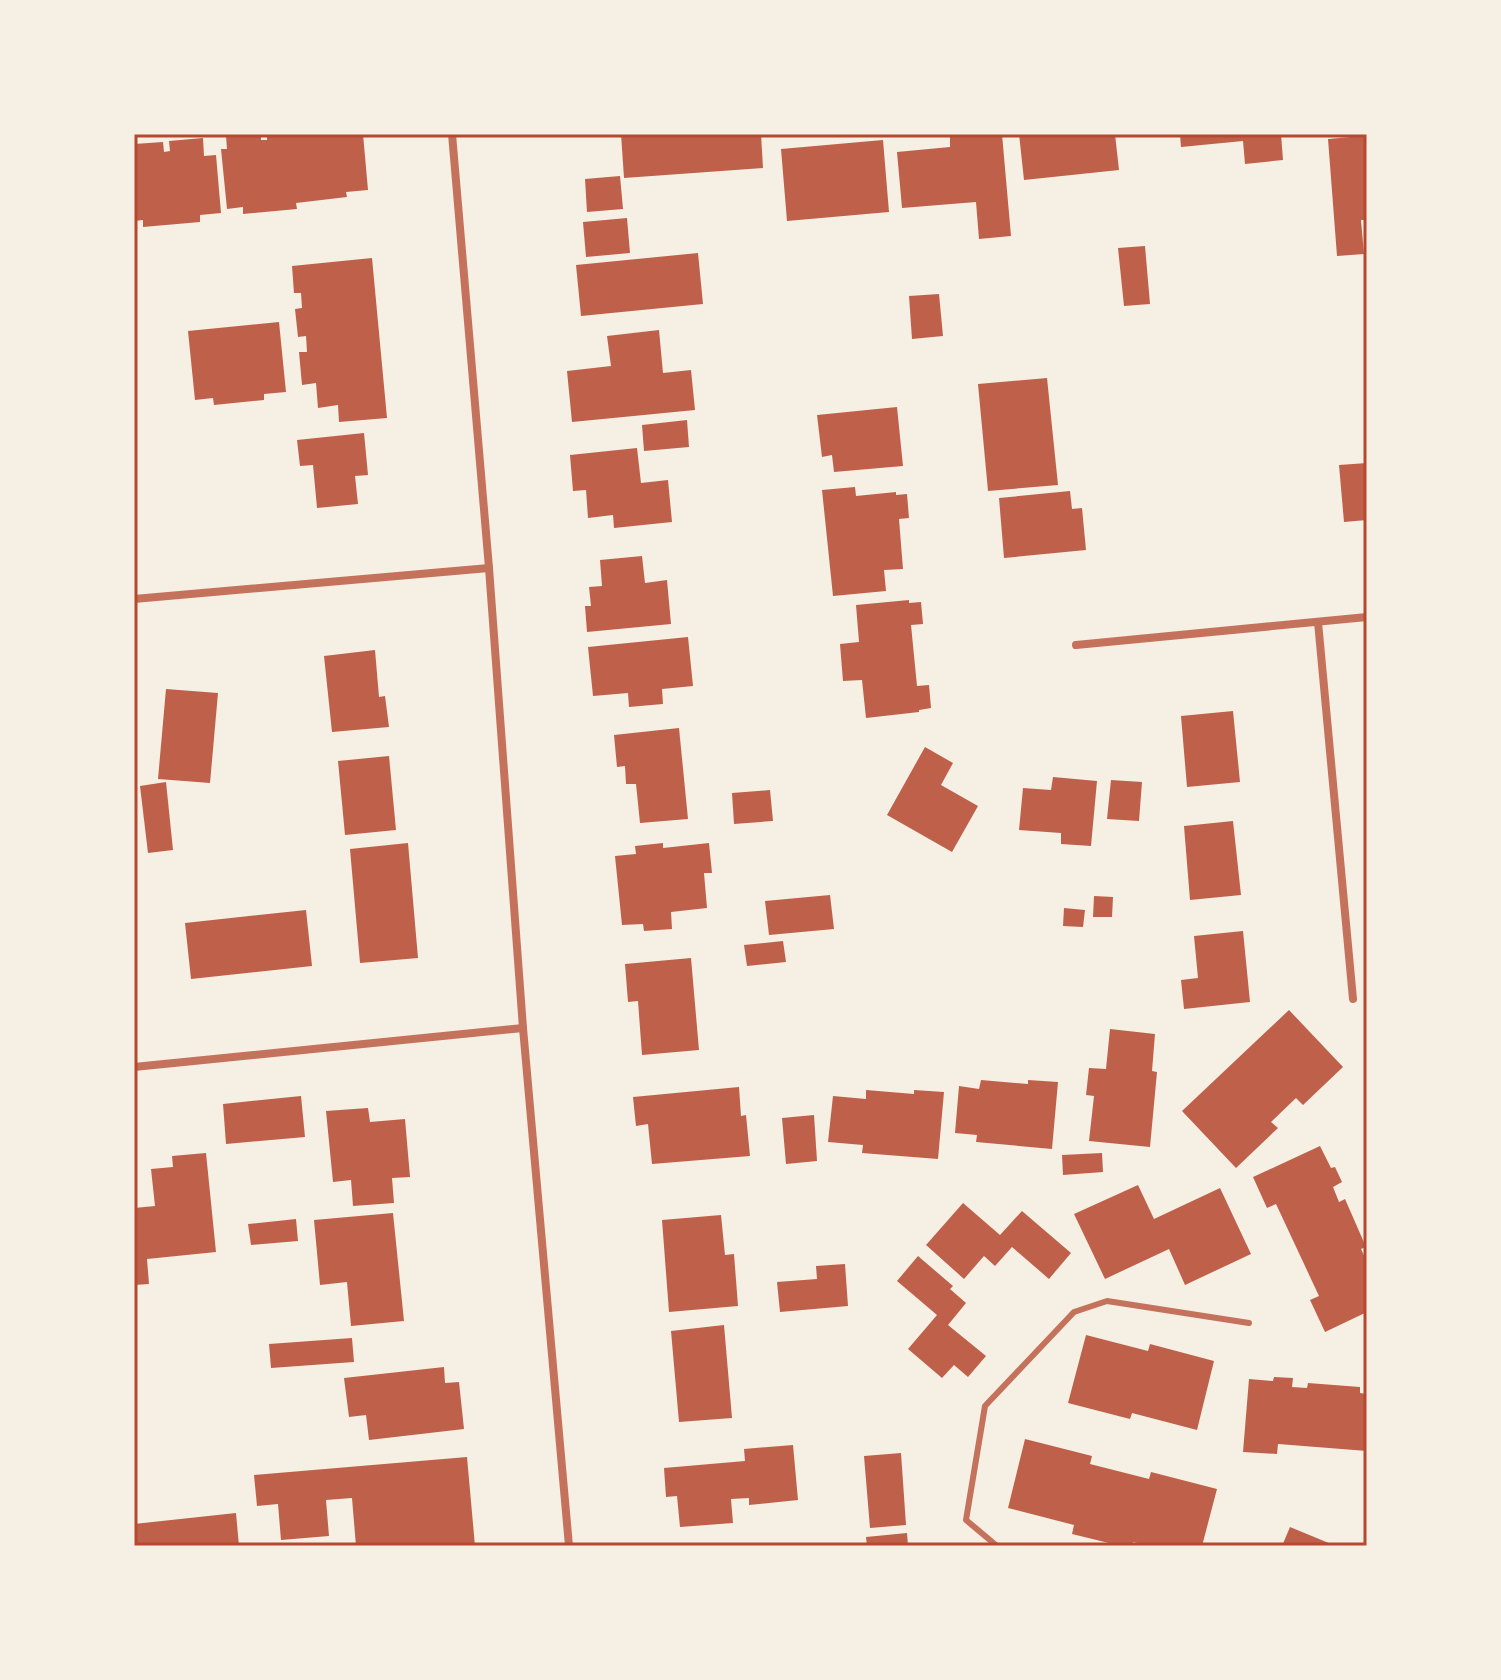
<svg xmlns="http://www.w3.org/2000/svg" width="1501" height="1680" font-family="Karla,sans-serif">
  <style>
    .building { fill: #bf614a }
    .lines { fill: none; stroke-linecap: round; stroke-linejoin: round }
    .service { stroke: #c5725c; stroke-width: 6 }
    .minor { stroke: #c5725c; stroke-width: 8 }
    .neatline { fill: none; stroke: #b5482f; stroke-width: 3 }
  </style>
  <rect width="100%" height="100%" fill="#f6efe4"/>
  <g class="building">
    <polygon points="244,134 261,134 261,140 267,140 267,134 363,134 368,190 346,192 347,197 296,203 297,209 243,214 243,207 227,209 221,149 227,149 226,136"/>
    <polygon points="621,134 761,134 763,168 624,178"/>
    <polygon points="950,134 1002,134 1011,236 979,239 976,202 902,208 897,152 950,147"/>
    <polygon points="1019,134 1115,134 1119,170 1024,180"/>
    <polygon points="1180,134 1281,134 1283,160 1245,164 1243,141 1181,147"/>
    <polygon points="1350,134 1367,134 1367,220 1361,220 1364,254 1337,256 1328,139 1351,137"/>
    <polygon points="203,138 204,156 216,155 221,213 200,215 200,222 143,227 143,220 134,221 134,144 163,142 164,152 170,151 169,141"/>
    <polygon points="883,140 889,212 787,221 781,149"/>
    <polygon points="620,176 623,209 587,212 585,179"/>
    <polygon points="627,218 630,253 586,257 583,222"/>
    <polygon points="1145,246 1150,304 1124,306 1118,248"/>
    <polygon points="698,253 703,304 581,316 576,265"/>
    <polygon points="372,258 387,418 339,422 338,405 318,408 316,383 302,385 299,352 307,352 306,336 298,337 295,309 302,308 301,293 294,293 292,266"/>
    <polygon points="939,294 943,336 912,339 909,296"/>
    <polygon points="279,322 286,392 264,394 264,400 214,405 213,398 195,400 188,331"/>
    <polygon points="659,330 663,373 691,370 695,410 572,422 567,371 611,366 607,336"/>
    <polygon points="1047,378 1058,485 988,491 978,384"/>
    <polygon points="897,407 903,466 834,472 832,455 822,457 817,415"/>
    <polygon points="687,420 689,447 644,451 642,425"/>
    <polygon points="364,433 368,475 355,476 358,504 317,508 313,465 300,466 297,440"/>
    <polygon points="637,448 641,483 668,480 672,522 614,528 613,515 588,518 586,490 573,491 570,455"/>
    <polygon points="1367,463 1367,520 1344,522 1339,465"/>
    <polygon points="855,487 856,496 896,492 896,495 907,494 909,518 899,519 903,569 884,570 886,591 833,596 822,490"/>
    <polygon points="1070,491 1072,509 1082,508 1086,550 1004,558 999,498"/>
    <polygon points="642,556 645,583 667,580 671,624 587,632 585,606 591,606 589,587 602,586 600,560"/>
    <polygon points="909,600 909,603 921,602 923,624 911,625 917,686 929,685 931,708 919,710 919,712 866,718 862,680 843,681 840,644 859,642 856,605"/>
    <polygon points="688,637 693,686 662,689 663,704 629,707 628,693 593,696 588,647"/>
    <polygon points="375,650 379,697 385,696 389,727 332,732 324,656"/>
    <polygon points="166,689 218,693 210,783 158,779"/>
    <polygon points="1233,711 1240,782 1187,787 1181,716"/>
    <polygon points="679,728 688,819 640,823 636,784 626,784 625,766 617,767 614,735"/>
    <polygon points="925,747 953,763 941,785 978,806 952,852 887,815"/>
    <polygon points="389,756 396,830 345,835 338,761"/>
    <polygon points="1053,777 1097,781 1091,846 1061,844 1061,833 1019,830 1023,788 1051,790"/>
    <polygon points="1111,780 1142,782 1139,821 1107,819"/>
    <polygon points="166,782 173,850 148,853 140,786"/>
    <polygon points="770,790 773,821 734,824 732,793"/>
    <polygon points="1233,821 1241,895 1190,900 1184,826"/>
    <polygon points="408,843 418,958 360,963 350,849"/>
    <polygon points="663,843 663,848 709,843 712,873 704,873 707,908 671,912 672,929 644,931 643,924 622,925 615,856 636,854 635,846"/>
    <polygon points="830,895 834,929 769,935 765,901"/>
    <polygon points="1094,896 1113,897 1112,917 1093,917"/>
    <polygon points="1064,908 1085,910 1083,927 1063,926"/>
    <polygon points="306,910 312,966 191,979 185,923"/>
    <polygon points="1243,931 1250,1002 1184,1009 1181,980 1198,978 1194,936"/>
    <polygon points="783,941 786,962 747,966 744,945"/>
    <polygon points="691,958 699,1050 642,1055 638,1001 628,1002 625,964"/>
    <polygon points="1289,1010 1343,1067 1303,1105 1296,1098 1271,1122 1278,1128 1236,1168 1182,1111"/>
    <polygon points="1110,1029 1155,1034 1152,1071 1157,1072 1150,1147 1089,1141 1094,1096 1086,1095 1089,1068 1106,1069"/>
    <polygon points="981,1080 1028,1084 1028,1080 1058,1082 1052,1149 976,1142 977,1135 955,1133 959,1086 979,1089"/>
    <polygon points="739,1087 741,1116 746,1115 750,1156 652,1164 648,1124 636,1126 633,1097"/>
    <polygon points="866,1090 914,1094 914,1090 944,1092 938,1159 862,1153 863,1145 828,1142 833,1096 866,1099"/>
    <polygon points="301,1096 305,1137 226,1144 223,1104"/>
    <polygon points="368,1108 370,1122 405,1119 410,1177 392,1178 394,1203 353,1206 351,1180 333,1182 326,1111"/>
    <polygon points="814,1115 817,1161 786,1164 782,1118"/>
    <polygon points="1320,1146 1331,1168 1335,1167 1342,1182 1333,1187 1339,1202 1345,1199 1366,1247 1361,1249 1367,1262 1367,1312 1325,1332 1310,1300 1319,1296 1276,1204 1267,1208 1253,1177"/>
    <polygon points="206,1153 216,1252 147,1259 149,1284 134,1285 134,1208 155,1206 151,1169 173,1167 172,1156"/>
    <polygon points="1102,1153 1103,1172 1063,1175 1062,1155"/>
    <polygon points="1138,1185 1154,1219 1220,1188 1251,1254 1185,1285 1169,1249 1105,1279 1074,1214"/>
    <polygon points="963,1203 1000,1235 1022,1211 1071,1253 1049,1279 1012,1247 995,1266 984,1256 964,1279 926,1245"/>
    <polygon points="393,1213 404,1321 351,1326 347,1282 320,1285 314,1220"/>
    <polygon points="721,1215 725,1255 734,1254 738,1306 669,1312 662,1220"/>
    <polygon points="296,1219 298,1241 251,1245 248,1224"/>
    <polygon points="918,1256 953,1286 950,1289 966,1303 948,1325 986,1356 968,1377 954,1365 942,1378 908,1349 937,1315 897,1281"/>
    <polygon points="845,1264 848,1306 780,1312 777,1282 817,1279 816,1266"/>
    <polygon points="724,1325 732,1418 679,1422 671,1331"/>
    <polygon points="1086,1335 1148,1351 1150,1344 1214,1361 1197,1430 1132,1413 1130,1419 1068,1403"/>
    <polygon points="352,1338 354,1362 271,1368 269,1344"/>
    <polygon points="444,1367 445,1383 459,1382 464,1429 369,1440 366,1415 349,1417 344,1378"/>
    <polygon points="1274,1377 1293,1378 1292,1387 1307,1388 1308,1383 1360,1387 1360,1393 1367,1394 1367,1451 1278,1444 1277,1454 1243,1452 1249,1379 1273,1381"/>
    <polygon points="1025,1439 1092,1456 1090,1464 1149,1479 1151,1472 1217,1489 1202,1546 1150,1546 1133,1542 1132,1546 1121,1546 1072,1534 1074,1525 1008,1508"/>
    <polygon points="793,1445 798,1500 749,1505 749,1498 731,1499 733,1523 680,1527 677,1496 666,1497 664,1468 745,1461 744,1449"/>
    <polygon points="901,1453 906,1525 870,1528 864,1456"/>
    <polygon points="467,1457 475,1546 356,1546 352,1498 326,1500 329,1536 281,1540 278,1504 257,1506 254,1475"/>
    <polygon points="236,1513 239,1546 134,1546 134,1524"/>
    <polygon points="1290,1527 1336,1546 1282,1546"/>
    <polygon points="907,1533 908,1546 867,1546 866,1537"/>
  </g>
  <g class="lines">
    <polyline class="service" points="997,1546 966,1520 985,1406 1074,1312 1107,1301 1249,1323"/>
    <g class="minor">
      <polyline points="452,134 489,568 523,1028 569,1546"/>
      <polyline points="134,599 489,568"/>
      <polyline points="1318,622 1353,999"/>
      <polyline points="1076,645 1367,617"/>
      <polyline points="134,1067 523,1028"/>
    </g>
  </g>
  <rect width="1501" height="1680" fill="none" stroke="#f6efe4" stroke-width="272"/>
  <rect x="136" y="136" width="1229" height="1408" class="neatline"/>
</svg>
